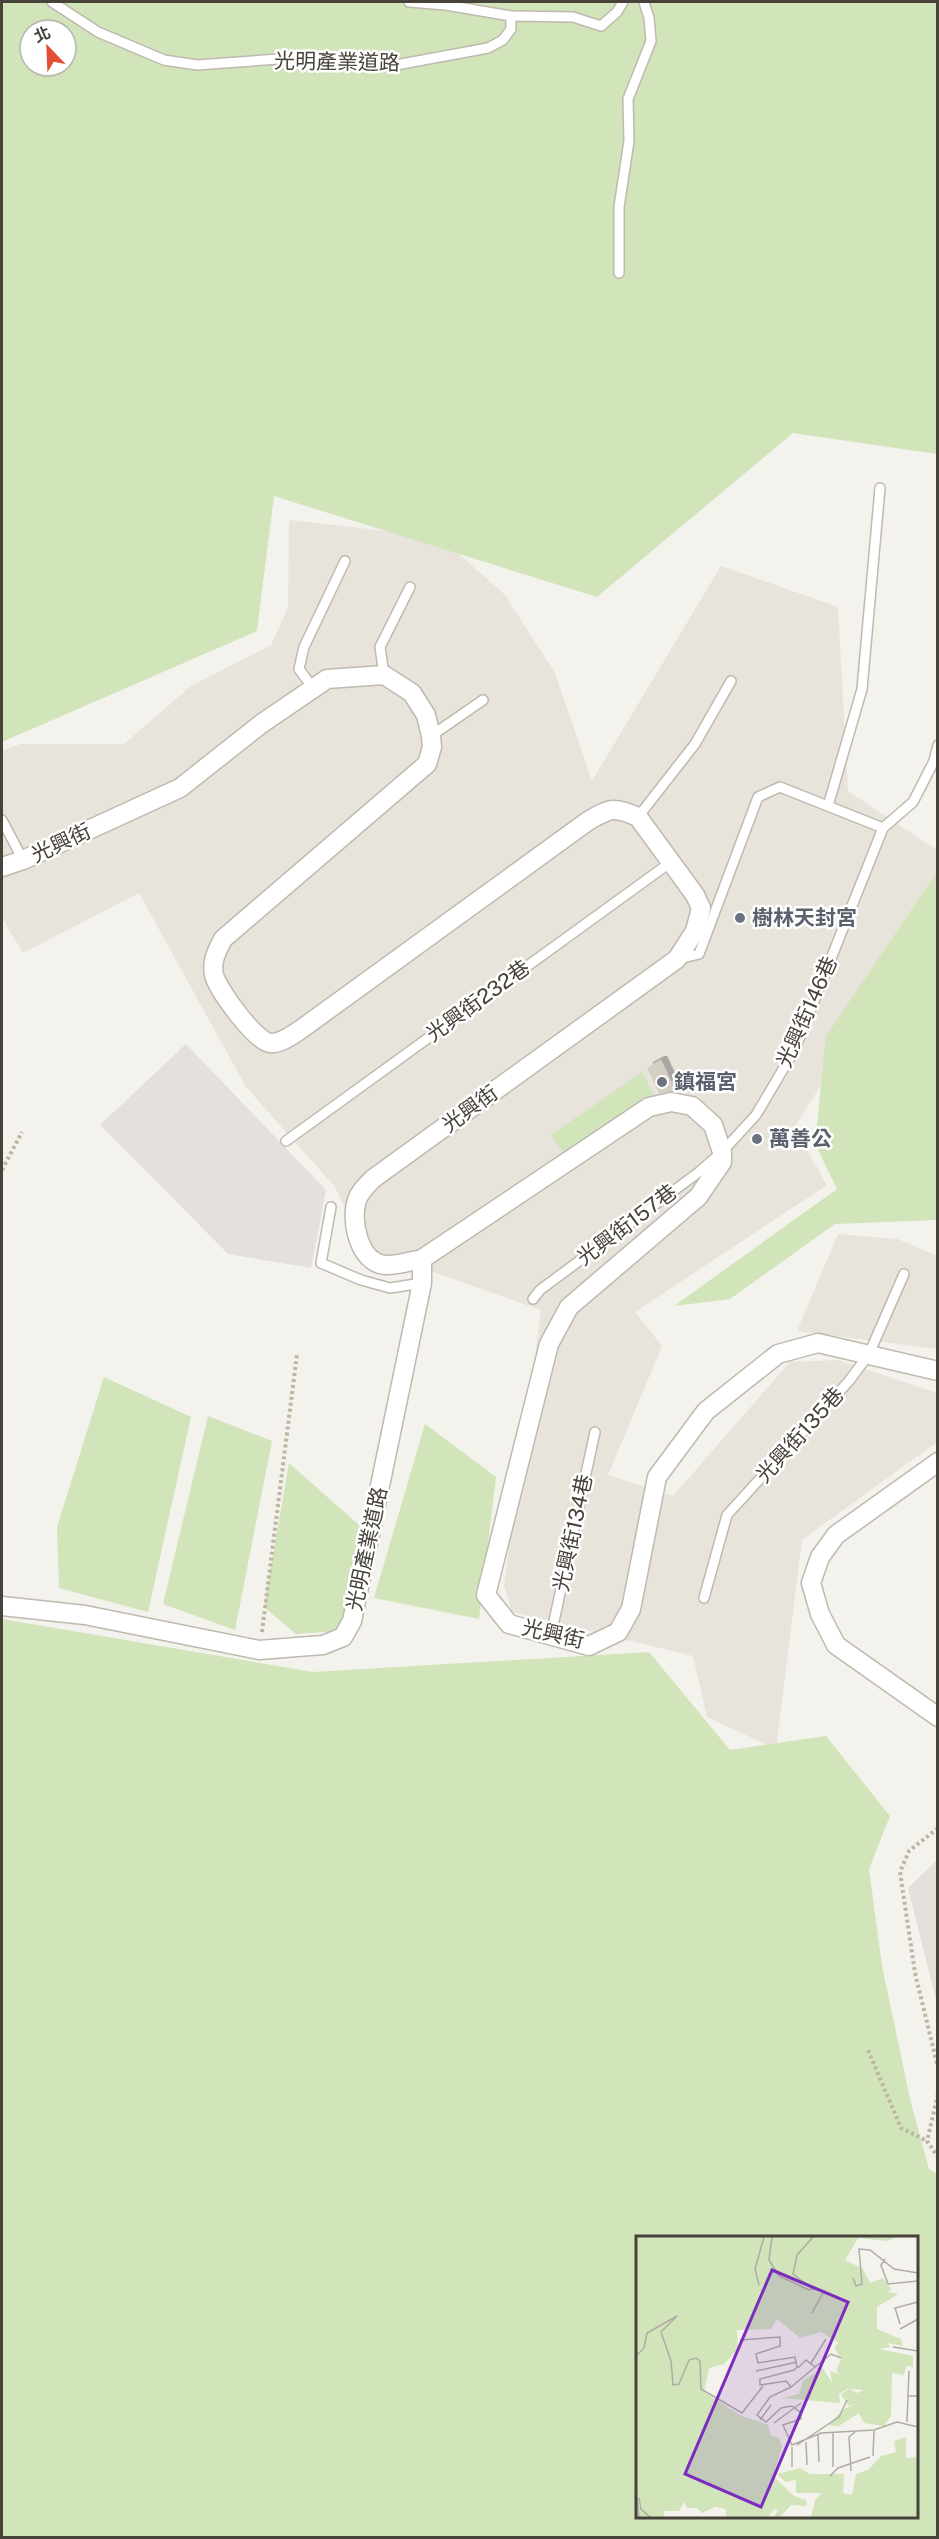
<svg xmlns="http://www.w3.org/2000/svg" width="939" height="2539" font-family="'Public Sans','Noto Sans TC',sans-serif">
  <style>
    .residential { fill: #e8e4db }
    .industrial { fill: #e4e1dd }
    .green { fill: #d1e4ba; fill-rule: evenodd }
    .building { fill: #d5cec3; filter: url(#shadow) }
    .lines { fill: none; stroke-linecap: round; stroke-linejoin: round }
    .lane-casing { stroke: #bfb9af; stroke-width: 12 }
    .street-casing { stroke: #bfb9af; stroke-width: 21 }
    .path { stroke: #bfb5a2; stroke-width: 4; stroke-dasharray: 3 3; stroke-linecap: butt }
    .lane { stroke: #fff; stroke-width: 9 }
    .street { stroke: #fff; stroke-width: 18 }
    .worship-dot { fill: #6b7280; stroke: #fff; stroke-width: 2 }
    .labels { text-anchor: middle; stroke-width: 5; stroke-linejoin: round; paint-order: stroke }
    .street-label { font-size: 21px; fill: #48433a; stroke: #fff }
    .worship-label { font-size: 21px; font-weight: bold; fill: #5b616d; stroke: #fff; text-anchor: start }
    .inset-road { fill: none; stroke: #afaca5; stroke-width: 1.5 }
    .view { fill: #7b2cbf; fill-opacity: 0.15; stroke: #7b2cbf; stroke-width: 3 }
    .inset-edge { fill: none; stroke: #48433a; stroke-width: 3 }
  </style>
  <defs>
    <filter id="shadow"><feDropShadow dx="5.5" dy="-5.5" stdDeviation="0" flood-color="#0004"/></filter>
  </defs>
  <rect width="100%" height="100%" fill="#f4f2ec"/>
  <g class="residential">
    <polygon points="289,520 440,537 505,595 555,673 592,781 721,566 838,607 848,791 937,850 937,901 794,1128 827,1185 635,1312 662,1346 608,1475 673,1496 790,1362 838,1360 937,1393 937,1442 802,1540 776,1749 707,1717 693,1656 512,1612 504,1585 541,1310 365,1248 335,1187 246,1087 139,893 23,953 2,918 2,751 20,744 124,744 191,686 271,645 288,608"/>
    <polygon points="838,1234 898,1239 937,1256 937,1349 797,1331"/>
  </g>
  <g class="industrial">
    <polygon points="186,1044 326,1190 311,1268 228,1254 100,1125"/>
    <polygon points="937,1860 937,2004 908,1888"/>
  </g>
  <g class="green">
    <path d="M2 2H937V454L793 433 597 597 274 496 257 631 2 742ZM30 30H66V66H30Z"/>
    <polygon points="937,872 937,1220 835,1224 730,1299 674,1306 837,1189 815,1144 826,1036"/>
    <polygon points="642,1072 654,1095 567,1158 551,1135"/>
    <polygon points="104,1377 191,1417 148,1612 59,1588 57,1527"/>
    <polygon points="208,1416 272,1441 235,1630 163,1604"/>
    <polygon points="425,1424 496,1477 479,1619 374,1598"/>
    <polygon points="289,1463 360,1526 353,1606 338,1631 296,1634 264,1607"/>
    <path d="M2 1619 313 1672 649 1652 730 1750 826 1736 890 1816 869 1869 882 1966 911 2103 929 2169 937 2174V2537H2ZM638 2238H916V2516H638Z"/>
  </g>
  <polygon class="building" points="661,1060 676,1092 659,1093 647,1068"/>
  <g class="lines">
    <defs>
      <g id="lane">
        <polyline points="52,2 98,32 164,60 197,65 307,57 396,65 488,48 503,40 511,29 511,16 446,5 409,2"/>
        <polyline points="511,16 573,17 601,26 617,12 623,2"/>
        <polyline points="619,273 619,207 629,141 628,99 651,41 649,18 644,2"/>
        <polyline points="384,675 380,647 410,587"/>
        <polyline points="313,688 299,669 304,647 345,561"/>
        <polyline points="431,736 483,700"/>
        <polyline points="828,806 862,689 880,488"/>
        <polyline points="638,817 695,744 731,681"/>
        <polyline points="2,820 23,860"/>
        <polyline points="883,828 913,802 934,761 938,745"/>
        <polyline points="286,1141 671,862"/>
        <polyline points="331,1207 321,1263 361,1280 390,1288 422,1283"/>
        <polyline points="533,1299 540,1290 699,1172 722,1152 756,1115 795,1049 883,828 780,787 758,797 699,954 679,959"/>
        <polyline points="704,1598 727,1515 849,1381 869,1354 904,1274"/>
        <polyline points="551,1635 595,1432"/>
      </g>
      <g id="street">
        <path d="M2 867 23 860 180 788 261 724 327 679 384 675 412 693 426 715 431 736 432 747 427 764 223 939C217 951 211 961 214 975 218 990 255 1041 270 1043 281 1044 292 1035 300 1030L588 821C610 808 614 806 638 817L695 895 701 908 695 931 677 959 374 1178C367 1185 360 1191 357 1200 350 1220 359 1263 385 1265 396 1266 411 1261 422 1259L649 1107 671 1102 692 1106 713 1125 722 1152V1162L698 1197 569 1307 549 1344 486 1595 509 1624 589 1646 618 1632 631 1609 657 1477 706 1411 778 1354 818 1343 938 1371"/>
        <polyline points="938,1462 836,1535 820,1557 811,1583 820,1614 836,1645 938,1717"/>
        <polyline points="2,1606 85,1615 259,1650 323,1645 343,1637 352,1621 422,1283 422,1259"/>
      </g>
    </defs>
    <use href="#lane" class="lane-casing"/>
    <use href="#street" class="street-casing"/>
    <g class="path">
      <polyline points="2,1170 22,1132"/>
      <polyline points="262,1632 297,1354"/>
      <polyline points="938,1828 909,1851 900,1872 915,1973 938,2068"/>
      <polyline points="868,2050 901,2128 927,2141"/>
      <polyline points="938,2094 927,2141 938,2157"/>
    </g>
    <use href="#lane" class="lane"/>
    <use href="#street" class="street"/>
  </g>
  <g class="worship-dot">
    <circle cx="740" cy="918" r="6"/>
    <circle cx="662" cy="1082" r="6"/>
    <circle cx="757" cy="1139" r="6"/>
  </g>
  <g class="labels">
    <g class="street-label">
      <text transform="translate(337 62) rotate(1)" y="7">光明產業道路</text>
      <text transform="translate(61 843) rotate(-25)" y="7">光興街</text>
      <text transform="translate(478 1001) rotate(-36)" y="7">光興街232巷</text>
      <text transform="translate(807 1012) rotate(-66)" y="7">光興街146巷</text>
      <text transform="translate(470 1109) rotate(-36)" y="7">光興街</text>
      <text transform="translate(627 1225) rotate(-37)" y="7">光興街157巷</text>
      <text transform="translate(800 1435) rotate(-48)" y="7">光興街135巷</text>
      <text transform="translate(573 1533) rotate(-78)" y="7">光興街134巷</text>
      <text transform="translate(367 1549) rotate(-78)" y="7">光明產業道路</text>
      <text transform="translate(553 1634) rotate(13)" y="7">光興街</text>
    </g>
    <g class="worship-label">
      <text x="752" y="925">樹林天封宮</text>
      <text x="674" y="1089">鎮福宮</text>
      <text x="769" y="1146">萬善公</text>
    </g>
  </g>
  <g transform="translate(636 2236)">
    <rect width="282" height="282" fill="#f4f2ec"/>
    <path d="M0 1H261L251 5 222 2 209 24 227 33 234 47 247 42 255 53 252 56 262 58 241 71V93L265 103 267 110 251 107 255 111 243 113 277 120V131L270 130 268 139 256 137 255 180 248 190 228 187 223 177 203 190 191 189 210 172 225 165 213 170 205 158 213 153 221 157 228 154 211 153 203 158 204 167 146 162 163 158 167 145 187 132 196 147 194 135 205 139 200 135 205 123 198 111 203 107 185 96 164 102 141 83 135 93 101 94 102 113 88 128 73 132 68 156 104 179 132 189 135 200 143 202 146 211 137 240 158 260 170 264 171 270 155 269 144 281H138L142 274 138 273 132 281H90V273L79 271 66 277 61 272H51L48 266 43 275H28V281H0ZM270 201V222L282 221V281H175L179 264 186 257H160V244L149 246 141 238 164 232 174 238H208L207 257 216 259 220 238 232 234 245 220 260 216 258 205Z" fill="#d1e4ba"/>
    <path class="inset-road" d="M136 1 133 24 143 40 173 54 177 53 157 38 161 19 177 1M249 23 245 29 252 48 282 45M217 42 220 50 226 48 223 13 234 14 258 33 282 37M123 49 119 33 128 1M176 77 188 55 177 53M264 88 259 72 282 66M264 93 282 83M104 104 144 101V110L120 118 122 127 159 121 161 131 158 134 124 143V149L150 145 155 151 134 161 121 179 130 186 145 172 156 170 164 176 165 183 147 189 156 209 185 197 238 194 261 186 282 191M257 111 282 115M0 120 8 112 11 97 41 80 25 96 35 125 37 149 43 148 53 124 60 122 64 125 65 153 106 177 127 150M175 127 190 103M179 131 195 118 205 122M120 135 161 126M154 152 179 131 170 124 162 132M272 160 273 135M124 184 135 169M271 186 272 160H282M138 187 165 167M182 199 183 226M170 206 171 229M161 209 203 181 211 164M156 211V231M237 220 238 195M197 231V196M215 235 213 201 219 196M194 240 202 232 234 221M0 254 3 281M3 262 5 273 14 281"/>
    <path class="view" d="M136 34 212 66 125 271 49 238Z"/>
    <rect width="282" height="282" class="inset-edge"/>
  </g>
  <rect width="939" height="2539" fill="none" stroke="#48433a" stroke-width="6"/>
  <g transform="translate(48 48) rotate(337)"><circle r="28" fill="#ffffff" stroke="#b6b4b0" stroke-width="1.5"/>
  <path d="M0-4.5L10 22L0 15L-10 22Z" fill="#e44e34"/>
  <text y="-9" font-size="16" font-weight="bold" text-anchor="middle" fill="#48433a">北</text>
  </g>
</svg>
